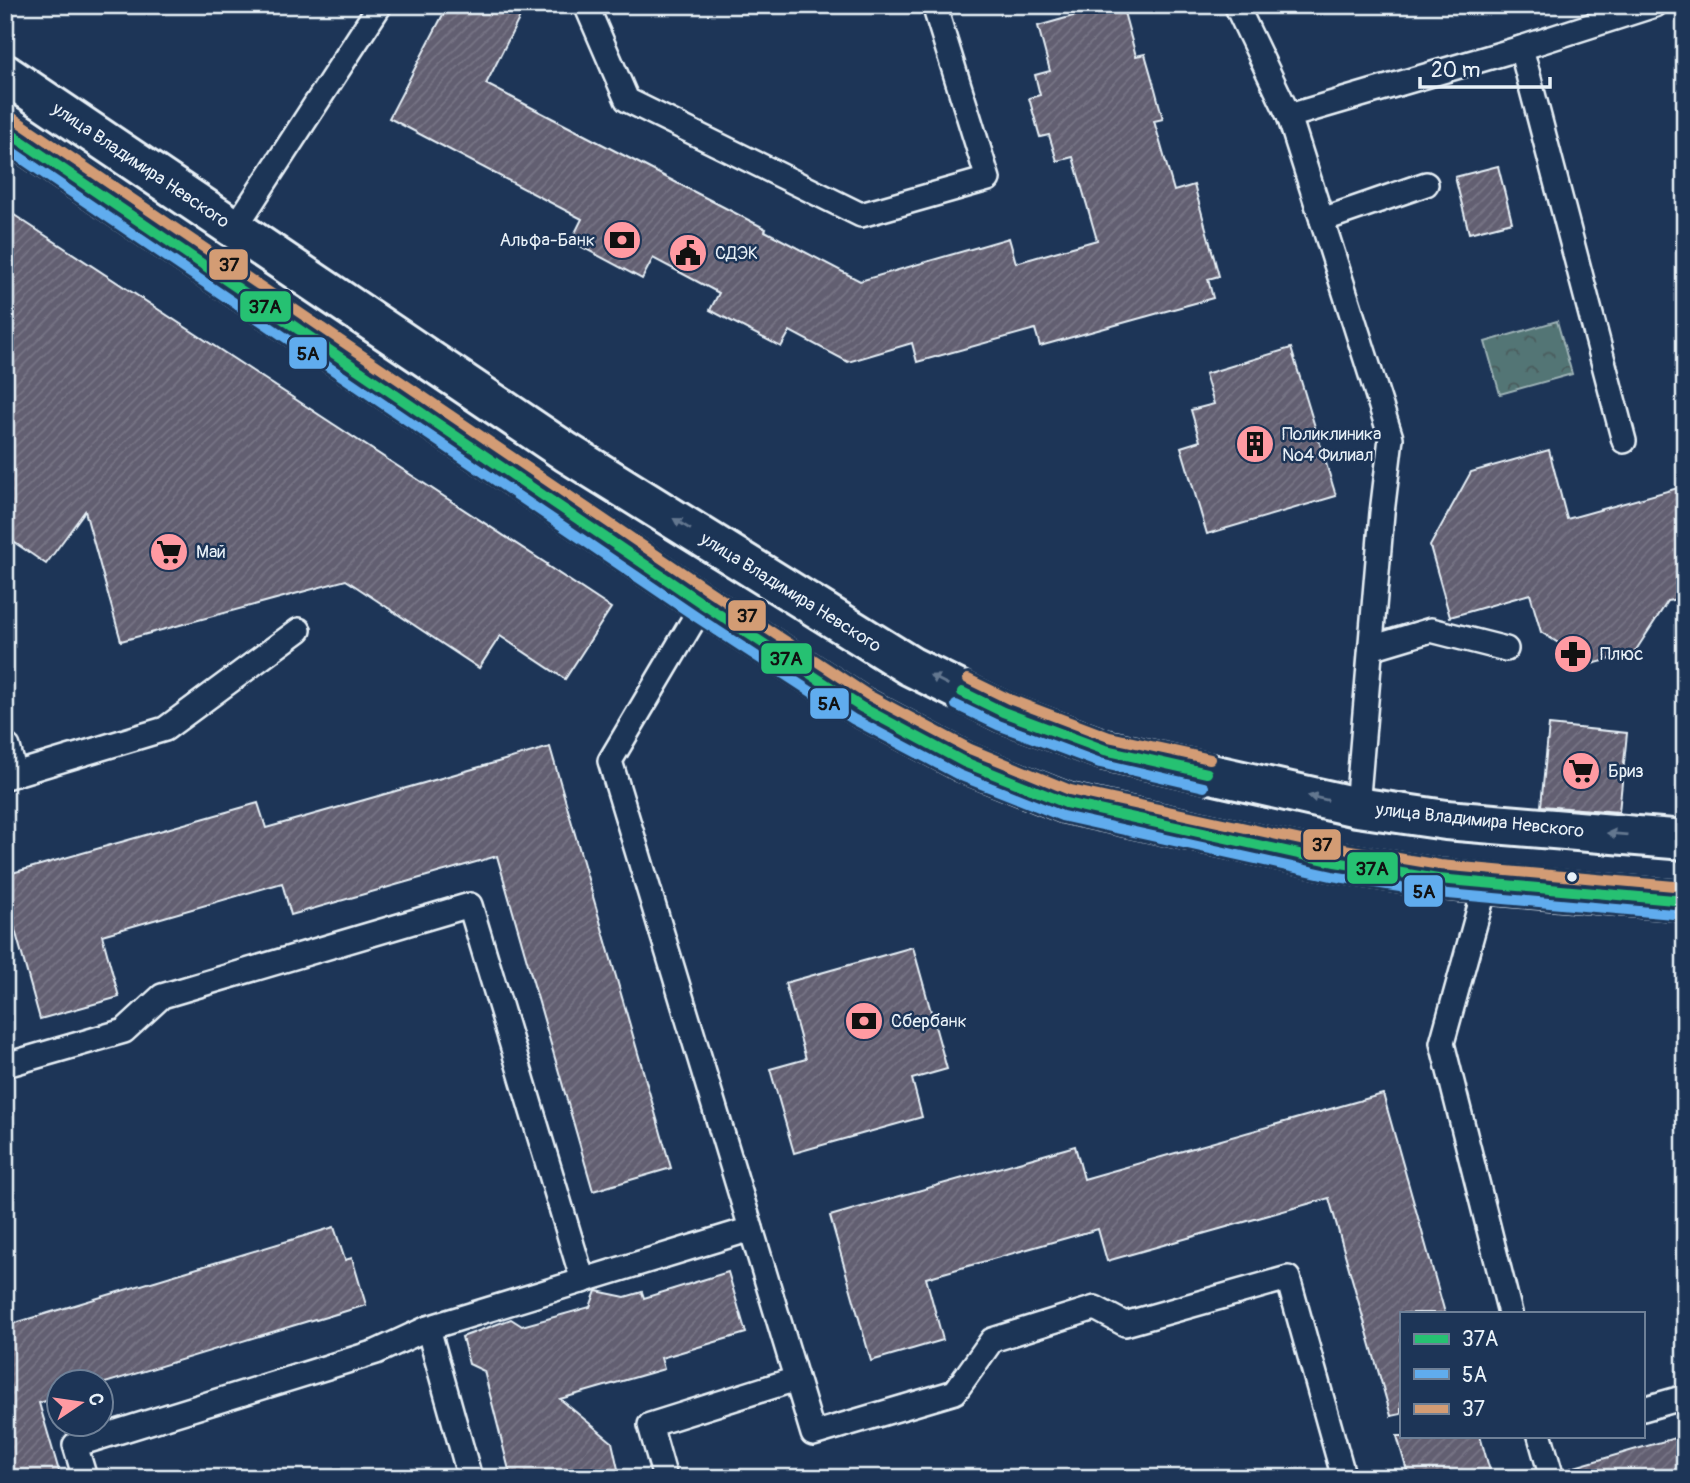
<svg xmlns="http://www.w3.org/2000/svg" width="1690" height="1483" font-family="Pangolin,sans-serif">
  <style>
    .park { fill: url(#park-crowns); stroke: #9db2b6; stroke-width: 2 }
    .building { fill: url(#building-hatch); stroke: #e8f1f8; stroke-width: 2 }
    .lines { fill: none; stroke-linecap: round; stroke-linejoin: round }
    .service-casing { stroke: #e8f1f8; stroke-width: 28 }
    .tertiary-casing { stroke: #e8f1f8; stroke-width: 44 }
    .service { stroke: #1d3557; stroke-width: 23 }
    .tertiary { stroke: #1d3557; stroke-width: 38 }
    .bus-1-casing { stroke: #1d3557; stroke-width: 16 }
    .bus-2-casing { stroke: #1d3557; stroke-width: 16 }
    .bus-3-casing { stroke: #1d3557; stroke-width: 16 }
    .bus-1 { stroke: #26c172; stroke-width: 10 }
    .bus-2 { stroke: #60acee; stroke-width: 10 }
    .bus-3 { stroke: #d39c74; stroke-width: 10 }
    .oneway { fill: #64778f }
    .bus-dot { fill: #e8f1f8; stroke: #1d3557; stroke-width: 2.5 }
    .labels { text-anchor: middle; stroke-width: 5; stroke-linejoin: round; paint-order: stroke }
    .street-label { font-size: 18px; fill: #e8f1f8; stroke: #1d3557 }
    .poi-label { font-size: 18px; fill: #e8f1f8; stroke: #1d3557; text-anchor: start }
    .line-badge { stroke: #1d3557; stroke-width: 2.5 }
    .pale-badge-label { font-size: 19px; text-anchor: middle; font-weight: bold; fill: #111 }
  </style>
  <defs>
    <pattern id="park-crowns" width="20" height="18" patternUnits="userSpaceOnUse" patternTransform="scale(1.75)"><rect width="20" height="18" fill="#527474"/><path d="M2 6a3 3 0 1 1 6 0M12 15a3 3 0 1 1 6 0" fill="none" stroke="#4b5c5d"/></pattern>
    <pattern id="building-hatch" width="6" height="6" patternUnits="userSpaceOnUse" patternTransform="scale(1.75)"><rect width="6" height="6" fill="#625e71"/><path d="M-1 1l2-2M0 6l6-6M5 7l2-2" fill="none" stroke="#787686"/></pattern>
  </defs>
  <rect width="100%" height="100%" fill="#1d3557"/>
  <filter id="ink" filterUnits="userSpaceOnUse"><feTurbulence type="fractalNoise" baseFrequency=".0143" numOctaves="2"/><feDisplacementMap in="SourceGraphic" scale="14" xChannelSelector="R" yChannelSelector="G"/><feConvolveMatrix kernelMatrix="1 2 1 2 8 2 1 2 1" color-interpolation-filters="sRGB"/></filter>
  <g filter="url(#ink)">
    <polygon class="park" points="1557,321 1572,374 1500,394 1485,342"/>
    <g class="building">
      <polygon points="448,5 526,5 486,84 766,229 765,231 860,281 1009,238 1016,263 1097,240 1073,157 1057,161 1049,135 1040,137 1029,98 1040,95 1035,75 1050,71 1038,26 1112,5 1122,5 1136,56 1145,54 1155,89 1163,119 1154,121 1174,191 1194,185 1219,276 1208,279 1213,298 1040,346 1035,329 917,362 912,343 848,362 790,331 781,347 710,310 719,293 653,258 642,279 571,241 582,219 389,118"/>
      <polygon points="1498,166 1512,222 1469,233 1455,177"/>
      <polygon points="5,209 547,564 546,565 611,608 565,679 500,636 479,668 346,580 121,641 85,511 46,564 5,536"/>
      <polygon points="1291,348 1336,496 1207,534 1181,447 1200,441 1191,410 1214,404 1205,374"/>
      <polygon points="1549,450 1567,519 1685,486 1685,597 1668,601 1634,653 1592,664 1541,632 1530,594 1450,617 1430,546 1471,472"/>
      <polygon points="1549,725 1627,733 1619,812 1541,806"/>
      <polygon points="550,747 671,1168 593,1191 497,856 291,915 282,883 102,935 119,997 40,1019 5,894 5,875 258,803 266,828"/>
      <polygon points="913,947 947,1069 912,1079 922,1117 794,1153 770,1069 806,1059 785,983"/>
      <polygon points="1383,1094 1445,1313 1401,1313 1401,1414 1391,1416 1329,1198 1107,1261 1098,1229 926,1278 943,1340 871,1361 830,1216 1075,1146 1084,1179"/>
      <polygon points="334,1227 345,1260 352,1258 366,1305 316,1320 315,1319 102,1384 102,1382 60,1382 60,1397 39,1403 61,1478 5,1478 5,1321 14,1320 15,1323"/>
      <polygon points="728,1272 746,1333 661,1358 664,1369 560,1399 612,1442 620,1478 511,1478 484,1371 469,1364 462,1337 511,1319 522,1326 590,1307 596,1291 625,1297 642,1292 644,1298"/>
      <polygon points="1685,1435 1685,1478 1572,1478 1571,1468"/>
      <polygon points="1397,1436 1480,1436 1492,1478 1409,1478"/>
    </g>
    <g class="lines">
      <defs>
        <g id="service">
          <polyline points="586,5 627,100 861,215 988,179 934,5"/>
          <polyline points="1236,5 1289,116 1391,438 1382,513 1357,807"/>
          <polyline points="1521,48 1624,441"/>
          <polyline points="1289,116 1521,48 1655,5"/>
          <polyline points="1322,220 1426,184"/>
          <polyline points="235,228 380,5"/>
          <polyline points="703,604 610,761 813,1434 955,1392 992,1340 1095,1308 1125,1324 1288,1278 1344,1478"/>
          <polyline points="1371,648 1431,630 1506,649"/>
          <polyline points="8,747 15,774"/>
          <polyline points="5,777 165,729 299,630"/>
          <polyline points="1486,884 1442,1043 1510,1313"/>
          <polyline points="5,1062 6,1065 124,1031 162,996 470,905 583,1281"/>
          <polyline points="428,1328 470,1478"/>
          <polyline points="1643,1409 1685,1397"/>
          <polyline points="1540,1436 1552,1478"/>
          <polyline points="85,1478 75,1445 376,1352 428,1328 751,1229"/>
          <polyline points="665,1478 650,1425 796,1379"/>
        </g>
        <g id="tertiary">
          <polyline points="5,74 566,452 910,666 1003,712 1105,750 1357,807 1446,820 1685,840"/>
          <polyline points="5,130 703,604 861,707 964,762 1066,803 1335,862 1438,879 1486,884 1685,901"/>
        </g>
      </defs>
      <use href="#service" class="service-casing"/>
      <use href="#tertiary" class="tertiary-casing"/>
      <use href="#service" class="service"/>
      <use href="#tertiary" class="tertiary"/>
      <defs>
        <g id="bus-1">
          <polyline points="5,130 703,604 861,707 964,762 1066,803 1335,862 1438,879 1685,901"/>
          <polyline points="962,692 1003,712 1105,750 1207,773"/>
        </g>
        <g id="bus-2">
          <polyline points="5,147 695,616 853,719 959,775 1062,816 1332,876 1437,893 1684,915"/>
          <polyline points="956,705 998,725 1100,763 1204,787"/>
        </g>
        <g id="bus-3">
          <polyline points="13,118 711,592 868,695 970,749 1070,790 1338,848 1440,865 1685,887"/>
          <polyline points="968,679 1009,699 1109,737 1210,759"/>
        </g>
      </defs>
      <use href="#bus-1" class="bus-1-casing"/>
      <use href="#bus-2" class="bus-2-casing"/>
      <use href="#bus-3" class="bus-3-casing"/>
      <use href="#bus-1" class="bus-1"/>
      <use href="#bus-2" class="bus-2"/>
      <use href="#bus-3" class="bus-3"/>
    </g>
    <defs><path id="oneway-solid" d="M-6-.8H1V-3.2L6.5 0L1 3.2V.8H-6Z" transform="scale(1.75)"/></defs>
    <g class="oneway">
      <use href="#oneway-solid" transform="translate(682 524) rotate(-148)"/>
      <use href="#oneway-solid" transform="translate(939 680) rotate(-153)"/>
      <use href="#oneway-solid" transform="translate(1318 798) rotate(-167)"/>
      <use href="#oneway-solid" transform="translate(1617 834) rotate(-175)"/>
    </g>
  </g>
  <defs>
    <symbol id="bank-disc" viewBox="-11 -11 22 22"><circle r="9.5" fill="#ff9aa2" stroke="#1d3557"/><path d="M-6-4H6V4H-6ZM0-2.3a2.3 2.3 0 1 0 0 4.6a2.3 2.3 0 1 0 0-4.6Z" fill="#111"/></symbol>
    <symbol id="civic-disc" viewBox="-11 -11 22 22"><circle r="9.5" fill="#ff9aa2" stroke="#1d3557"/><path d="M-.6-6.5H3V-4.5H.6V-3L4-1V1h2V6H-6V1h2V-1L-.6-3ZM-1.2 2.5V6h2.4V2.5Z" fill="#111"/></symbol>
    <symbol id="building-disc" viewBox="-11 -11 22 22"><circle r="9.5" fill="#ff9aa2" stroke="#1d3557"/><path d="M-4-6H4V6H1V3H-1V6H-4ZM-2.5-4.3h1.7v1.8h-1.7ZM.8-4.3h1.7v1.8H.8ZM-2.5-1h1.7V.8h-1.7ZM.8-1h1.7V.8H.8Z" fill="#111"/></symbol>
    <symbol id="supermarket-disc" viewBox="-11 -11 22 22"><circle r="9.5" fill="#ff9aa2" stroke="#1d3557"/><path d="M-6-5.5h2.5l.6 2H6L4.5 2H-2.5L-4.4-4H-6ZM-1.5 3.2a1.3 1.3 0 1 0 .1 0ZM3 3.2a1.3 1.3 0 1 0 .1 0Z" fill="#111"/></symbol>
    <symbol id="pharmacy-disc" viewBox="-11 -11 22 22"><circle r="9.5" fill="#ff9aa2" stroke="#1d3557"/><path d="M-2-6h4v4h4v4h-4v4h-4v-4h-4v-4h4Z" fill="#111"/></symbol>
  </defs>
  <g fill-rule="evenodd">
    <use href="#bank-disc" x="600" y="218" width="44" height="44"/>
    <use href="#civic-disc" x="666" y="231" width="44" height="44"/>
    <use href="#building-disc" x="1233" y="422" width="44" height="44"/>
    <use href="#supermarket-disc" x="147" y="530" width="44" height="44"/>
    <use href="#pharmacy-disc" x="1551" y="632" width="44" height="44"/>
    <use href="#supermarket-disc" x="1559" y="749" width="44" height="44"/>
    <use href="#bank-disc" x="842" y="999" width="44" height="44"/>
  </g>
  <circle class="bus-dot" cx="1572" cy="877" r="6"/>
  <g class="labels">
    <g class="street-label">
      <text transform="translate(141 165) rotate(34)" y="6">улица Владимира Невского</text>
      <text transform="translate(791 592) rotate(32)" y="6">улица Владимира Невского</text>
      <text transform="translate(1480 820) rotate(6)" y="6">улица Владимира Невского</text>
    </g>
    <g class="poi-label">
      <text x="595" y="246" text-anchor="end">Альфа-Банк</text>
      <text x="715" y="259">СДЭК</text>
      <text x="1282" y="440">Поликлиника<tspan x="1282" dy="21">№4 Филиал</tspan></text>
      <text x="196" y="558">Май</text>
      <text x="1600" y="660">Плюс</text>
      <text x="1608" y="777">Бриз</text>
      <text x="891" y="1027">Сбербанк</text>
    </g>
  </g>
  <g class="line-badge">
    <rect x="208" y="248" width="41" height="33" rx="7" fill="#d39c74"/>
    <rect x="239" y="290" width="53" height="33" rx="7" fill="#26c172"/>
    <rect x="288" y="336" width="40" height="34" rx="7" fill="#60acee"/>
    <rect x="727" y="599" width="40" height="33" rx="7" fill="#d39c74"/>
    <rect x="760" y="642" width="53" height="33" rx="7" fill="#26c172"/>
    <rect x="809" y="687" width="41" height="33" rx="7" fill="#60acee"/>
    <rect x="1302" y="828" width="40" height="33" rx="7" fill="#d39c74"/>
    <rect x="1346" y="851" width="53" height="34" rx="7" fill="#26c172"/>
    <rect x="1403" y="874" width="41" height="34" rx="7" fill="#60acee"/>
  </g>
  <g class="pale-badge-label">
    <text x="229" y="271">37</text>
    <text x="265" y="313">37А</text>
    <text x="308" y="360">5А</text>
    <text x="747" y="622">37</text>
    <text x="786" y="665">37А</text>
    <text x="829" y="710">5А</text>
    <text x="1322" y="851">37</text>
    <text x="1372" y="875">37А</text>
    <text x="1424" y="898">5А</text>
  </g>
  <rect width="1690" height="1483" fill="none" stroke="#1d3557" stroke-width="28"/>
  <rect x="14" y="14" width="1662" height="1455" fill="none" stroke="#e8f1f8" stroke-width="2.5" filter="url(#ink)"/>
  <rect x="1400" y="1312" width="245" height="126" fill="#1d3557" stroke="#6e8097" stroke-width="2"/>
  <rect x="1414" y="1334" width="35" height="10" fill="#26c172" stroke="#6e8097" stroke-width="2"/>
  <text x="1462" y="1346" font-size="21" fill="#e8f1f8">37А</text>
  <rect x="1414" y="1369" width="35" height="10" fill="#60acee" stroke="#6e8097" stroke-width="2"/>
  <text x="1462" y="1382" font-size="21" fill="#e8f1f8">5А</text>
  <rect x="1414" y="1404" width="35" height="10" fill="#d39c74" stroke="#6e8097" stroke-width="2"/>
  <text x="1462" y="1416" font-size="21" fill="#e8f1f8">37</text>
  <g transform="translate(80 1403) rotate(77)"><circle r="33" fill="#1d3557" stroke="#6e8097" stroke-width="2"/>
  <path d="M0-5L12 26L0 18L-12 26Z" fill="#ff9aa2"/>
  <text y="-10" font-size="19" font-weight="bold" text-anchor="middle" fill="#e8f1f8">С</text>
  </g>
  <path d="M1420 77v10h130v-10" fill="none" stroke="#e8f1f8" stroke-width="3.5"/>
  <text x="1431" y="77" font-size="21" fill="#e8f1f8" stroke="#1d3557" stroke-width="5" paint-order="stroke">20 m</text>
</svg>
